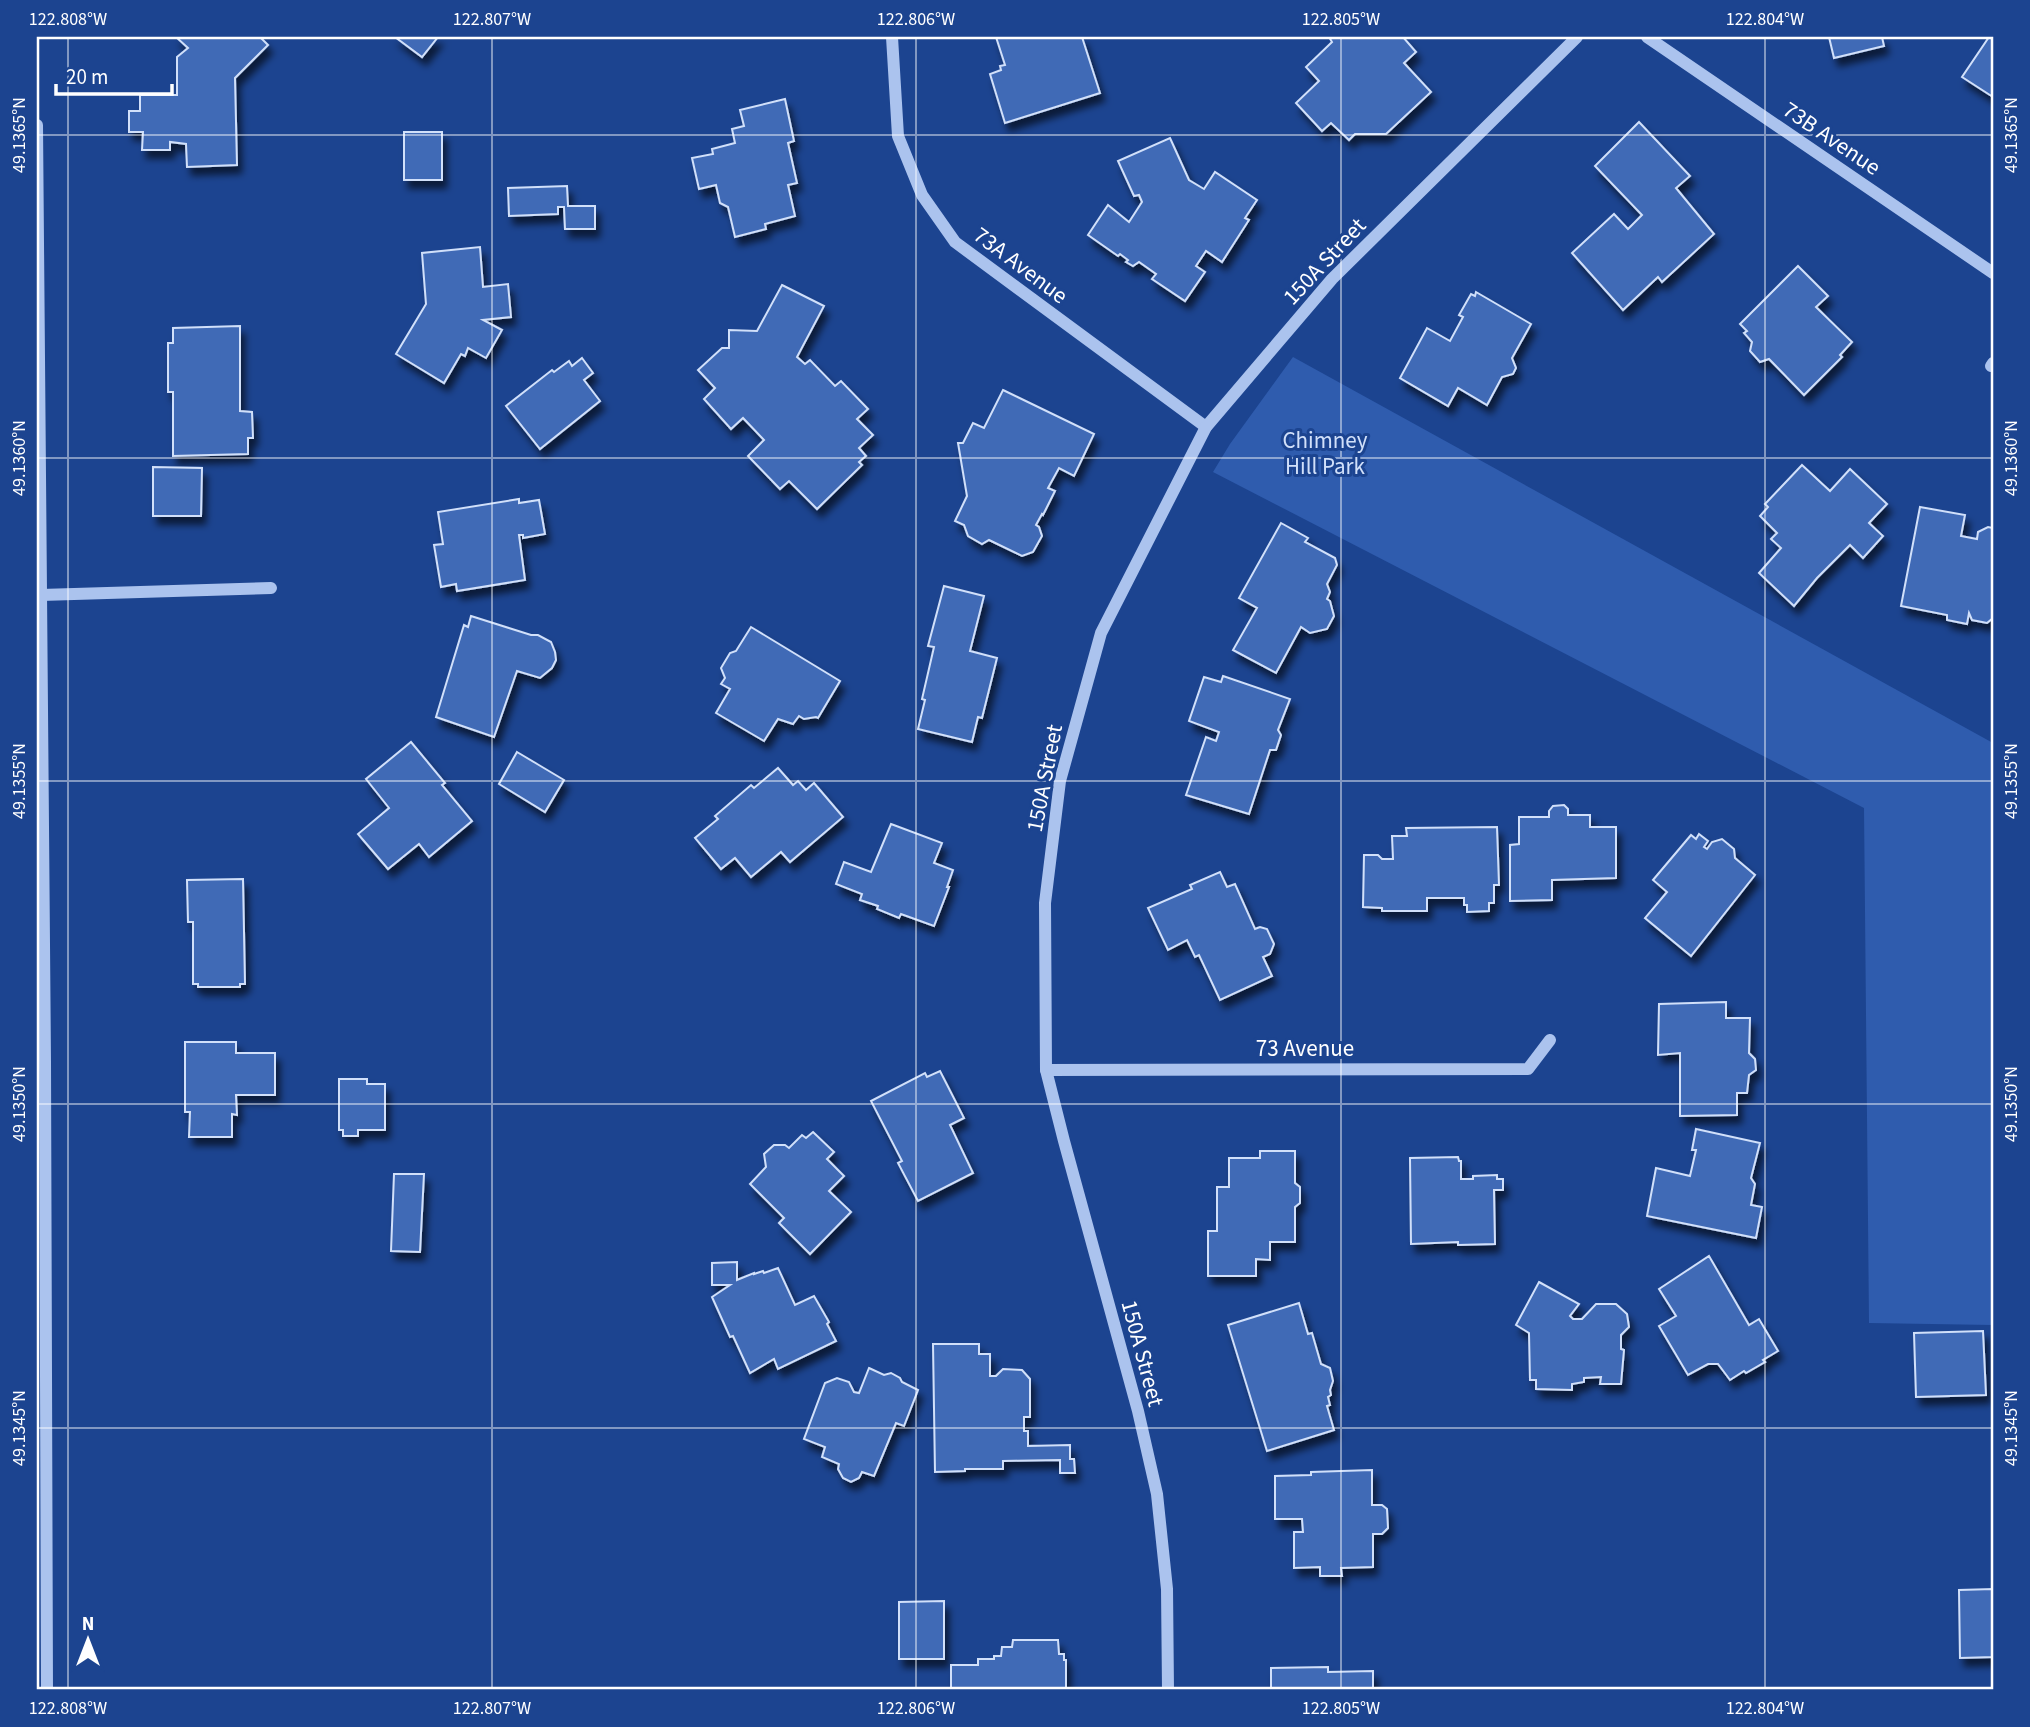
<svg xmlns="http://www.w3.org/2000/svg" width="2030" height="1727" font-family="'Source Sans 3',sans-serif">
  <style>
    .green { fill: #2f5cae }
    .building { fill: #406ab6; stroke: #d1e0fa; stroke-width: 2; filter: url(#shadow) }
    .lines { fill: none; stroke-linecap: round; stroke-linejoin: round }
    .minor { stroke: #abc3ee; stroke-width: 12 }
    .ticks { fill: none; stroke: #fff; stroke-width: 2; stroke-opacity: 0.45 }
    .labels { text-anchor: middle; stroke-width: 6; stroke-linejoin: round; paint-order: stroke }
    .street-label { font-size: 23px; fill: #fff; stroke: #1c4490 }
    .park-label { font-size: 23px; fill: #d1e0fa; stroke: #1c4490 }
    .neatline { fill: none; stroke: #fff; stroke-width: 2.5 }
    .ticks-label { font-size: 18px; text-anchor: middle; fill: #fff }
  </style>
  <defs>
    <filter id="shadow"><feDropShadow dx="4.5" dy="8" stdDeviation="3.5" flood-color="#0009"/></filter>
  </defs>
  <rect width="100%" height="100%" fill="#1c4490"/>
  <polygon class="green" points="1293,357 1993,743 1993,1325 1869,1323 1864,808 1213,472 1230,444"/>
  <g class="building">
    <polygon points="176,37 260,37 268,45 235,78 237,165 187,167 186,144 170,142 170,150 142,150 143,132 129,132 129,111 140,111 140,95 177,95 177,57 188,48"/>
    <polygon points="395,37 438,37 422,57"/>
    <polygon points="996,37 1082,37 1100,93 1005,123 990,74 1001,70 1000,66 1005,65"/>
    <polygon points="1329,37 1403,37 1416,52 1404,63 1431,92 1386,134 1355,134 1349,140 1331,123 1322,131 1296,103 1319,81 1306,67 1332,42"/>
    <polygon points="1829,37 1882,37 1884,46 1834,58"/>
    <polygon points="1989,37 1993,37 1993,97 1962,77"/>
    <polygon points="785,99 794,141 788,143 797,183 788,185 795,216 765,224 766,229 735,237 728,207 720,203 716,185 699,189 692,158 713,154 712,149 735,143 732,129 744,126 740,110"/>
    <polygon points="1639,122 1690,176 1676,188 1714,234 1662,282 1658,277 1623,310 1572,253 1614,214 1628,229 1642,215 1595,166"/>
    <rect x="404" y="132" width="38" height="48"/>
    <polygon points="1170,138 1189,180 1204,189 1215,172 1257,200 1245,218 1249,220 1222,262 1206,251 1196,266 1205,272 1185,301 1152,279 1156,274 1139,262 1133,266 1126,262 1128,260 1120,254 1118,256 1088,235 1108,205 1129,222 1142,202 1139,195 1134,196 1118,161"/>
    <polygon points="567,186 568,206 595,206 595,229 565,229 564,207 558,207 558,214 509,216 508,188"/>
    <polygon points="480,247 483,287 508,284 511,317 483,320 502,330 486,358 468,348 465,356 461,354 444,383 396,354 426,304 422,253"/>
    <polygon points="1798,266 1828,296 1816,307 1852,342 1840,355 1842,357 1804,395 1769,359 1760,362 1750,351 1752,342 1744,333 1747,331 1740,324"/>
    <polygon points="782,285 824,306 797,357 805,364 810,360 835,386 841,381 868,409 857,419 873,435 859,448 866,456 859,462 862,465 817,509 789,481 780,489 748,456 764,440 743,418 731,429 704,399 715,388 698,370 722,348 729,348 729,330 757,331"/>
    <polygon points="1476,292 1531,324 1512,358 1516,368 1513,374 1502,377 1487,405 1458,388 1448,406 1400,378 1427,328 1450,341 1463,317 1459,315 1471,294 1475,296"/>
    <polygon points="240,326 240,411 252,412 253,438 248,438 248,454 173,456 173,392 168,392 168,343 173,343 173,328"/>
    <polygon points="582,358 593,373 584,380 600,401 540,449 506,406 552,370 554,372 569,361 572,366"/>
    <polygon points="1003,390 1094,434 1074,476 1059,468 1048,488 1055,491 1043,515 1042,514 1036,525 1039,527 1042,536 1033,552 1022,556 989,540 982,544 968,536 964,525 955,521 967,496 958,443 963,443 973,423 984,428"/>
    <polygon points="1802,465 1830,491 1850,469 1887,504 1869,523 1883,536 1863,558 1850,545 1817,578 1794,606 1759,573 1781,548 1771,539 1777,533 1760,516 1768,507 1765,504"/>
    <polygon points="153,467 202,468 201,516 153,516"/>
    <polygon points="519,499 519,503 539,500 545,534 523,538 523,535 519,535 525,580 457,591 456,584 441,587 434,545 443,544 438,512"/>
    <polygon points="1920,507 1965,515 1961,536 1977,539 1978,532 1988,527 1993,528 1993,618 1987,623 1972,620 1969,613 1967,624 1947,620 1947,615 1901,606"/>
    <polygon points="1281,523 1308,538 1305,542 1335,558 1337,565 1327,584 1330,592 1327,599 1330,601 1334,616 1327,629 1310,633 1301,627 1276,673 1233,650 1257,608 1239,598"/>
    <polygon points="944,586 984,596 970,651 997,658 982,718 978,717 972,742 918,729 925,700 922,699 934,647 928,646"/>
    <polygon points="471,616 531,635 538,635 551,642 555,652 556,660 552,668 540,678 517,671 494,737 436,717 464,625 468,627"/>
    <polygon points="751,627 840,681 818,718 816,717 804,719 799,716 793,724 778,719 764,741 716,713 730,689 721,684 725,678 721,668 730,653 736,651"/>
    <polygon points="1223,676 1290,699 1278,730 1281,735 1276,750 1270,750 1249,814 1186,795 1206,737 1216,741 1219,732 1189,721 1204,677 1221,682"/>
    <polygon points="411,742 445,783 442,785 472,821 429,857 419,844 388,869 358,834 389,808 366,779"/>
    <polygon points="517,752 564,780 545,812 499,784"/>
    <polygon points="778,768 793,785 798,781 806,790 814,783 843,817 790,862 781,852 751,877 735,858 721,869 695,838 718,819 715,816 751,785 754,788"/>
    <polygon points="1564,805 1568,809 1568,815 1590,815 1590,827 1616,827 1616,878 1552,880 1552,900 1510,901 1510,845 1519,844 1519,817 1549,817 1549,811 1553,806"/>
    <polygon points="891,824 942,843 934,863 953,870 947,887 949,887 934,926 901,914 899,918 877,909 878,906 860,900 862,894 836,884 844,862 871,872"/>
    <polygon points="1497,827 1499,885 1494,885 1494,903 1489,903 1489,911 1467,912 1467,905 1464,905 1464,898 1427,898 1427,911 1382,911 1382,908 1363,907 1364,855 1378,855 1382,859 1393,859 1392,836 1407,836 1406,828"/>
    <polygon points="1699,834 1708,841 1704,847 1707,849 1712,842 1722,839 1734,849 1735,858 1755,875 1691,956 1645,918 1667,892 1653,880 1691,835 1696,839"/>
    <polygon points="1220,872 1227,887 1235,884 1255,929 1260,927 1267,929 1274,944 1270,954 1263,957 1272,976 1220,1000 1199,955 1195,957 1187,940 1168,950 1148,908 1192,889 1190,885"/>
    <polygon points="243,879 245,984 240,984 240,987 198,987 198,984 193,984 193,922 188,922 187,880"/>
    <polygon points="1726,1002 1726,1018 1750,1018 1749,1053 1755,1059 1756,1070 1749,1075 1747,1093 1737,1093 1737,1115 1680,1116 1680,1053 1658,1055 1659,1004"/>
    <polygon points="185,1042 236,1042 236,1053 275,1053 275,1095 236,1095 237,1115 232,1114 232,1137 189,1137 190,1112 185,1112"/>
    <polygon points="940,1071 964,1118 950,1125 973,1173 918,1201 898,1163 902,1161 871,1101 925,1073 927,1077"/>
    <polygon points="339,1079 367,1079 367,1084 385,1084 385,1130 358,1130 358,1136 343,1136 343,1130 339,1130"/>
    <polygon points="1696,1129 1760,1143 1751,1178 1755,1184 1751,1205 1762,1207 1756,1238 1647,1216 1656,1168 1690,1176 1696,1150 1692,1150"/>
    <polygon points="813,1132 834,1152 827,1159 844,1176 829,1191 851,1212 810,1254 779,1223 784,1218 750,1184 766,1167 764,1154 774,1145 785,1145 789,1148 802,1135 806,1138"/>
    <polygon points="1260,1151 1295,1151 1295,1183 1300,1187 1300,1203 1295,1207 1295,1242 1270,1242 1270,1260 1256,1259 1256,1276 1208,1276 1208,1231 1217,1231 1217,1187 1229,1187 1229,1158 1260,1158"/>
    <polygon points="1458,1157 1459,1161 1461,1161 1461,1179 1473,1179 1473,1176 1497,1175 1497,1179 1503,1179 1503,1190 1494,1190 1495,1244 1458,1245 1458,1242 1411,1244 1410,1158"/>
    <polygon points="394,1174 424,1174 420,1252 391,1251"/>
    <polygon points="1709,1256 1749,1325 1759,1319 1778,1351 1763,1360 1765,1362 1746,1373 1744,1371 1730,1380 1718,1364 1708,1364 1688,1375 1659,1326 1676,1316 1659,1289"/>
    <polygon points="737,1262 737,1280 754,1273 754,1274 763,1271 764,1273 778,1268 795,1305 814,1296 829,1322 827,1324 836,1341 778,1369 774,1359 750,1373 733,1336 730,1337 712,1297 730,1285 712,1285 712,1263"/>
    <polygon points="1539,1282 1579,1304 1570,1316 1573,1319 1582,1319 1596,1304 1616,1304 1627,1314 1629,1327 1621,1335 1621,1349 1624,1350 1621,1384 1600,1384 1601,1377 1584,1378 1584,1382 1572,1384 1572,1390 1536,1389 1536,1380 1530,1380 1529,1333 1516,1325"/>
    <polygon points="1299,1303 1308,1334 1312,1333 1321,1364 1330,1368 1333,1381 1330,1390 1331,1395 1328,1397 1330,1405 1327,1406 1334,1430 1267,1451 1228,1325"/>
    <polygon points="1983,1331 1986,1395 1916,1397 1914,1333"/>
    <polygon points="933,1344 979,1344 979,1354 990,1354 990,1376 996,1376 1003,1369 1022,1370 1030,1379 1030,1417 1024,1417 1024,1431 1028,1431 1028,1446 1070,1445 1070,1459 1074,1459 1075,1473 1060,1473 1060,1460 1003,1461 1003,1469 965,1469 965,1471 935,1472"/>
    <polygon points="869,1368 884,1375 891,1373 900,1378 902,1382 918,1390 904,1426 896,1423 874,1476 862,1472 859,1478 851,1482 843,1478 838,1469 839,1464 822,1457 825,1447 804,1439 825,1383 837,1378 849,1382 854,1392 859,1393"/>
    <polygon points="1372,1470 1372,1505 1382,1505 1387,1509 1388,1528 1382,1534 1373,1534 1373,1567 1341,1568 1342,1576 1320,1576 1320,1567 1294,1568 1294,1532 1303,1532 1302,1519 1275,1519 1275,1476 1311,1475 1311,1472"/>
    <polygon points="1993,1589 1993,1657 1960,1658 1959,1590"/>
    <polygon points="944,1601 944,1659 899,1659 899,1602"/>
    <polygon points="1013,1640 1058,1640 1059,1654 1064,1654 1064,1660 1066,1660 1066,1690 951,1690 951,1665 978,1665 978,1659 994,1659 994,1656 1001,1656 1002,1647 1012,1647"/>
    <polygon points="1328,1667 1328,1672 1373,1671 1373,1690 1271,1690 1271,1668"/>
  </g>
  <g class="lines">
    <g class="minor">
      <polyline points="892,37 898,136 922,195 955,242 1206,427"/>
      <polyline points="1647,37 1993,273"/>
      <polyline points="37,125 45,1061 47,1690"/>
      <polyline points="1991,366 1993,363"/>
      <polyline points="41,595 271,588"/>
      <polyline points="1046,1070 1528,1069 1550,1040"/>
      <polyline points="1168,1690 1167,1589 1157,1494 1138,1411 1064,1141 1046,1070 1045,903 1060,781 1101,633 1206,427 1332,279 1577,37"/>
    </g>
  </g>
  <path class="ticks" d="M68 37V1690M492 37V1690M916 37V1690M1341 37V1690M1765 37V1690M37 135H1993M37 458H1993M37 781H1993M37 1104H1993M37 1428H1993"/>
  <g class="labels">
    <g class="street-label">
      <text transform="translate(1832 138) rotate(34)" y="8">73B Avenue</text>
      <text transform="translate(1324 261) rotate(-47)" y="8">150A Street</text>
      <text transform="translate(1021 265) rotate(37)" y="8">73A Avenue</text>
      <text transform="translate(1044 778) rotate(-79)" y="8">150A Street</text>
      <text x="1305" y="1056">73 Avenue</text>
      <text transform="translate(1143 1353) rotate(75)" y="8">150A Street</text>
    </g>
    <g class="park-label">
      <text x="1325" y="448">Chimney<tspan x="1325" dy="26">Hill Park</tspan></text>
    </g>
  </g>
  <rect width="2030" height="1727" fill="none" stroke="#1c4490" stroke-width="77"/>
  <g transform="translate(88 1640)" stroke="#1c4490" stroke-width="5" paint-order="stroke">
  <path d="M0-5L12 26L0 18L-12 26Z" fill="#ffffff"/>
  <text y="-10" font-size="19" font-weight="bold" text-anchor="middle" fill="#ffffff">N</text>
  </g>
  <path d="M56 84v10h116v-10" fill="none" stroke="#ffffff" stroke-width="3.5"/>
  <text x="66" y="84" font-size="21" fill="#ffffff" stroke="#1c4490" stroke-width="5" paint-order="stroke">20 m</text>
  <rect x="38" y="38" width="1954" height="1650" class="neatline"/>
  <g class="ticks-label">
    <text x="68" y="25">122.808°W</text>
    <text x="492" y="25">122.807°W</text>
    <text x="916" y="25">122.806°W</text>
    <text x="1341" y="25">122.805°W</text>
    <text x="1765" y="25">122.804°W</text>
    <text transform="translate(19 135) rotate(-90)" y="6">49.1365°N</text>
    <text transform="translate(2011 135) rotate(-90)" y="6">49.1365°N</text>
    <text transform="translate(19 458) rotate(-90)" y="6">49.1360°N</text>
    <text transform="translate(2011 458) rotate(-90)" y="6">49.1360°N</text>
    <text transform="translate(19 781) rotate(-90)" y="6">49.1355°N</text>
    <text transform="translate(2011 781) rotate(-90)" y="6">49.1355°N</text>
    <text transform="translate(19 1104) rotate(-90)" y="6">49.1350°N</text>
    <text transform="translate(2011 1104) rotate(-90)" y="6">49.1350°N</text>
    <text transform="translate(19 1428) rotate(-90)" y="6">49.1345°N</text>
    <text transform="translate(2011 1428) rotate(-90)" y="6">49.1345°N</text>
    <text x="68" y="1714">122.808°W</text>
    <text x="492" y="1714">122.807°W</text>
    <text x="916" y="1714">122.806°W</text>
    <text x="1341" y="1714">122.805°W</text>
    <text x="1765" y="1714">122.804°W</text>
  </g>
</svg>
